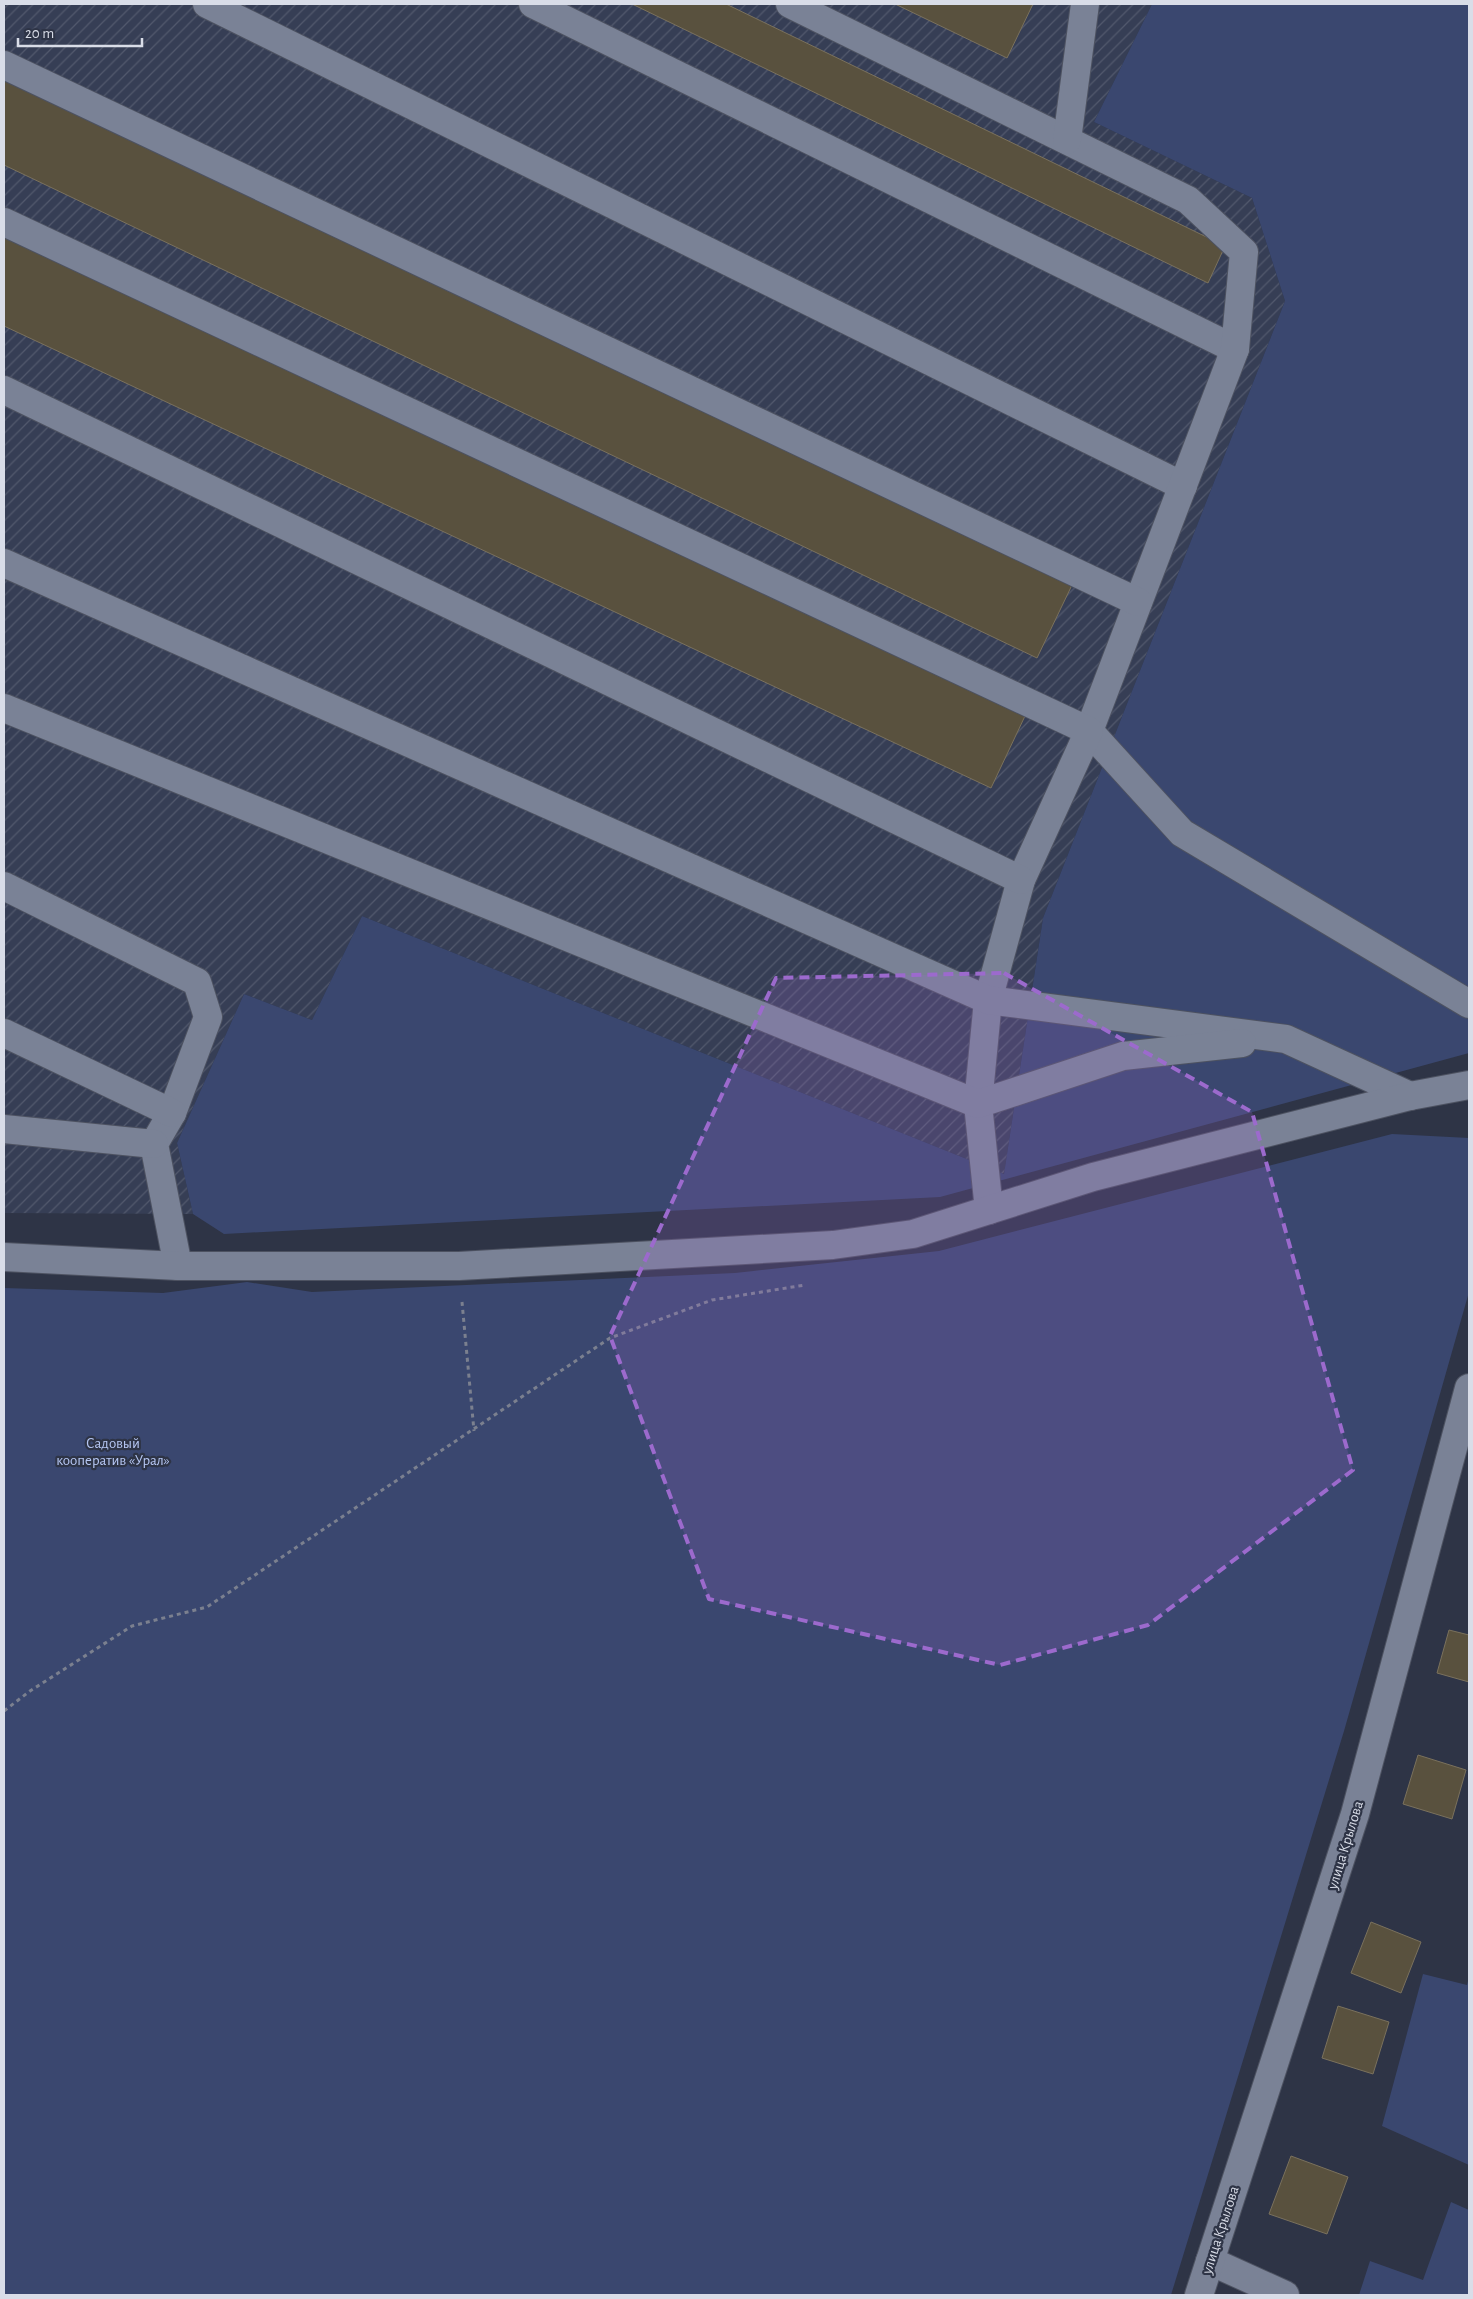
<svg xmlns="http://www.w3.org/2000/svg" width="1473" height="2299" font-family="'Alegreya Sans',sans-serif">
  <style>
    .industrial { fill: url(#industrial-furrows) }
    .green { fill: #3a476f }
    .building { fill: #59513e; stroke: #7a715d }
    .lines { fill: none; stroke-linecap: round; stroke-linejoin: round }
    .minor-casing { stroke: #4d5261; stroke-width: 30 }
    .path { stroke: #7b808f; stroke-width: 3; stroke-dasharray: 4 4; stroke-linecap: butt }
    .minor { stroke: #7a8296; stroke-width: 28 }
    .marked { fill: #9c6acd; fill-opacity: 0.2; stroke: #9c6acd; stroke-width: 4; stroke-dasharray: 10 6; stroke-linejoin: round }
    .labels { text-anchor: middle; stroke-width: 4.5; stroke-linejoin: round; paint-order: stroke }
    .park-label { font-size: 15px; fill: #b6c7f4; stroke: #2e3446 }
    .street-label { font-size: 15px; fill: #d9dde8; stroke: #2e3446 }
  </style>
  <defs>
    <pattern id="industrial-furrows" width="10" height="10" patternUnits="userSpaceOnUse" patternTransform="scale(1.25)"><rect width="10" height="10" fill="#363e55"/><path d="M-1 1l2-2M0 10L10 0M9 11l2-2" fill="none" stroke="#52596d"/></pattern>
  </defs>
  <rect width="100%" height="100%" fill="#2e3446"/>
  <polygon class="industrial" points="4,4 1152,4 1094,122 1252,198 1285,301 1043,918 1004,1174 362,916 312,1020 244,994 177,1143 193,1214 4,1213"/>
  <g class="green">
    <polygon points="1152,4 1469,4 1469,1053 940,1197 224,1234 193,1214 177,1143 244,994 312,1020 362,916 1004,1174 1043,918 1285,301 1252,198 1094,122"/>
    <polygon points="1392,1134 1469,1138 1469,1292 1344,1731 1171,2295 4,2295 4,1288 163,1293 247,1282 312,1292 735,1273 939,1251"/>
    <polygon points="1423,1974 1467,1985 1469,1977 1469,2165 1382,2126"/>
    <polygon points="1451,2202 1469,2210 1469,2295 1359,2295 1370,2261 1423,2280"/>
  </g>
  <g class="building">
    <polygon points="632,4 726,4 1225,246 1208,283"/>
    <polygon points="895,4 1033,4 1007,58"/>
    <polygon points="4,75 1072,585 1037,658 4,165"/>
    <polygon points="4,237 1025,716 991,788 4,326"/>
    <polygon points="1449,1630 1469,1635 1469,1682 1437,1673"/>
    <polygon points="1418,1755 1466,1770 1452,1819 1403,1804"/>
    <polygon points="1371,1922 1421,1942 1401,1993 1351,1973"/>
    <polygon points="1338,2006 1389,2022 1373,2074 1322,2058"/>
    <polygon points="1291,2156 1348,2177 1327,2234 1269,2214"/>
  </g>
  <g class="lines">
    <defs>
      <g id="minor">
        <polyline points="207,4 1183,486"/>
        <polyline points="533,4 1235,349"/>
        <polyline points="790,4 1188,200 1244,252 1235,349 1089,731 1182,833 1469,1004"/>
        <polyline points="4,65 1138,602"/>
        <polyline points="1067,140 1085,4"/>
        <polyline points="4,222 1089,731 1021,880 988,1000 978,1104 989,1210"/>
        <polyline points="4,390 1021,880"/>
        <polyline points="4,563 988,1000 1286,1039 1410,1096"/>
        <polyline points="4,708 978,1104 1123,1056 1242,1043"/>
        <polyline points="4,886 197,982 208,1017 172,1113 154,1144 178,1266"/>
        <polyline points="4,1033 172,1113"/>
        <polyline points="4,1129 154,1144"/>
        <polyline points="4,1257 178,1266 459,1266 833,1245 913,1234 1093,1177 1410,1096 1469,1085"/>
        <polyline points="1210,2261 1285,2295"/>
        <polyline points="1199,2295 1355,1814 1469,1388"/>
      </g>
    </defs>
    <use href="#minor" class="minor-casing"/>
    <g class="path">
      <polyline points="462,1302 474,1431"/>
      <polyline points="4,1711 30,1691 132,1626 207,1607 610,1338 712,1300 805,1285"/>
    </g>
    <use href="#minor" class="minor"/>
  </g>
  <path class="marked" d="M1004 973 1252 1112 1353 1470 1148 1625 1000 1665 709 1599 610 1336 776 978Z"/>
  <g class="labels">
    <g class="park-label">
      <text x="113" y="1448">Садовый<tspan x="113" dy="17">кооператив «Урал»</tspan></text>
    </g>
    <g class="street-label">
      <text transform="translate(1345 1845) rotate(-73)" y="5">улица Крылова</text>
      <text transform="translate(1220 2230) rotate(-72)" y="5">улица Крылова</text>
    </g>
  </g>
  <rect width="1473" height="2299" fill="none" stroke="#d9dde8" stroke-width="10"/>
  <path d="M18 38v8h124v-8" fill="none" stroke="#d9dde8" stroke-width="2.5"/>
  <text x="25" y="38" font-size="15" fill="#d9dde8" stroke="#2e3446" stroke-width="4" paint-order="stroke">20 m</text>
</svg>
